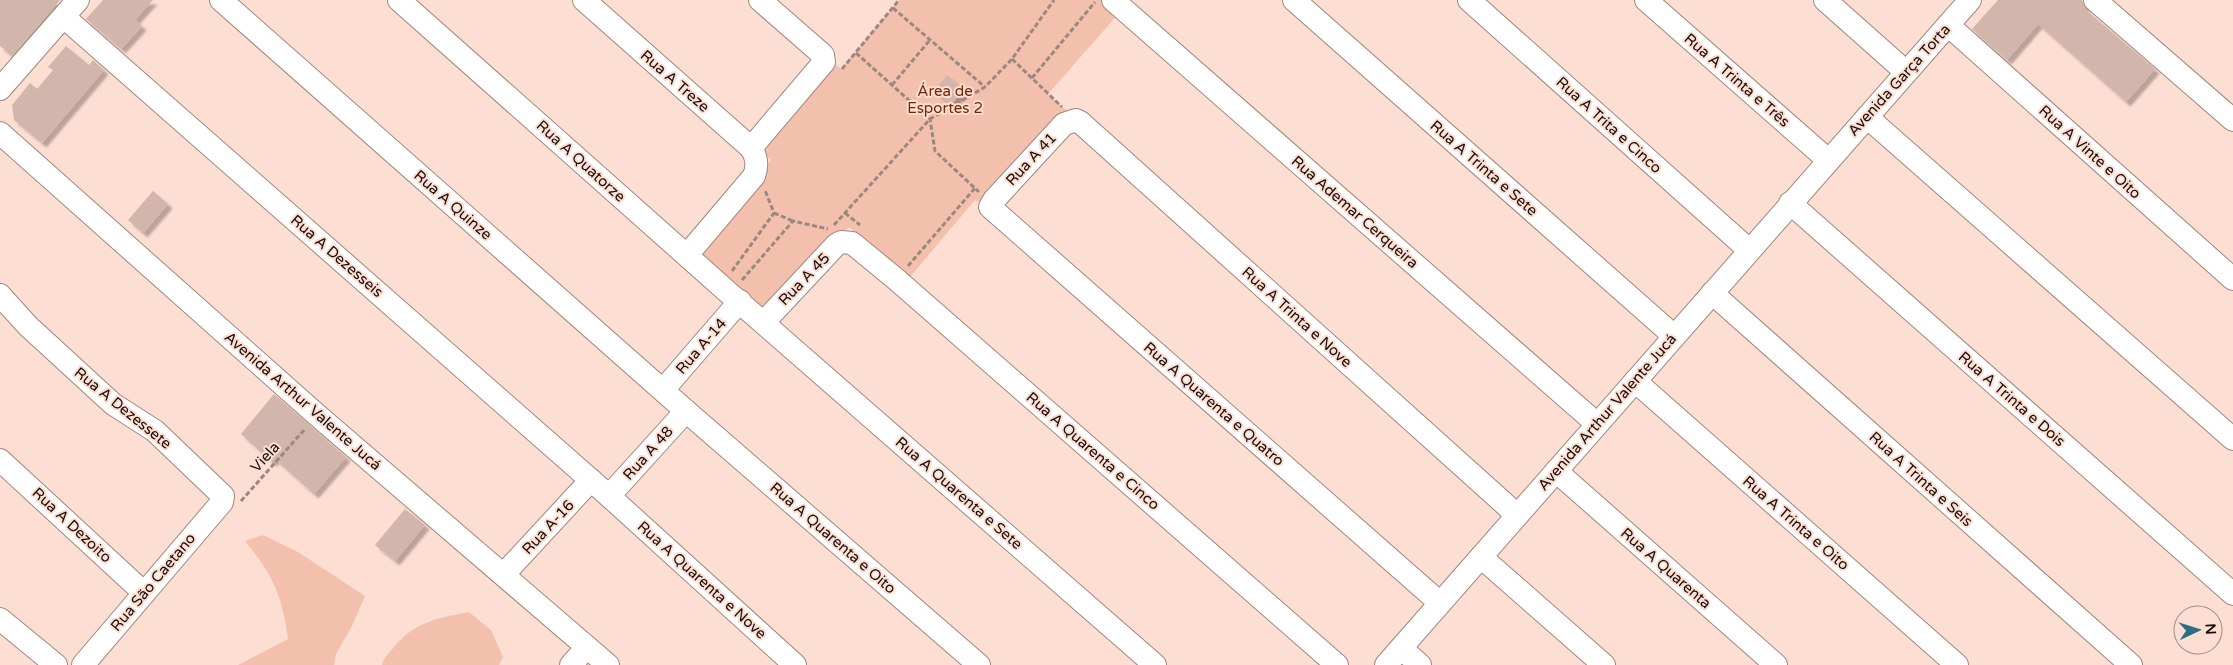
<svg xmlns="http://www.w3.org/2000/svg" width="2233" height="665" font-family="'Varela Round',sans-serif">
  <style>
    .green { fill: #f3c0ad }
    .building { fill: #d3b6ab; filter: url(#shadow) }
    .lines { fill: none; stroke-linecap: round; stroke-linejoin: round }
    .minor-casing { stroke: #a1867b; stroke-width: 24 }
    .path { stroke: #9d877f; stroke-width: 3; stroke-dasharray: 5 2.5; stroke-linecap: butt }
    .minor { stroke: #fff; stroke-width: 22 }
    .labels { text-anchor: middle; stroke-width: 4; stroke-linejoin: round; paint-order: stroke }
    .street-label { font-size: 15px; fill: #180e0b; stroke: #fdded2 }
    .park-label { font-size: 15px; fill: #752700; stroke: #fdded2 }
  </style>
  <defs>
    <filter id="shadow"><feDropShadow dx="4.5" dy="4.5" stdDeviation="1" flood-color="#0004"/></filter>
  </defs>
  <rect width="100%" height="100%" fill="#fdded2"/>
  <g class="green">
    <polygon points="899,0 1106,0 1120,12 1048,94 1067,111 985,205 975,200 909,278 849,227 769,322 691,254 771,160 758,147 831,61 841,69"/>
    <path d="M263 535 298 552 365 596 352 626 336 654 334 665H238L288 639C282 595 273 575 245 541Z"/>
    <path d="M469 612 491 630 503 657 499 665H382C384 657 390 652 395 646 416 621 439 618 469 612Z"/>
  </g>
  <g class="building">
    <polygon points="0,0 60,0 12,56 0,46"/>
    <polygon points="103,0 153,0 135,20 142,26 121,49 86,19"/>
    <polygon points="1998,0 2082,0 2086,10 2155,69 2126,102 2038,24 2007,60 1972,29"/>
    <polygon points="66,46 89,65 93,60 104,70 42,143 14,120 12,105 30,83 37,89 53,70 48,67"/>
    <polygon points="947,75 964,89 951,105 934,91"/>
    <polygon points="153,191 168,204 143,233 128,220"/>
    <polygon points="274,394 346,457 314,494 275,459 272,462 241,434"/>
    <polygon points="405,509 425,525 395,561 375,545"/>
  </g>
  <g class="lines">
    <defs>
      <g id="minor">
        <polyline points="221,0 686,411 979,665"/>
        <polyline points="399,0 730,294 1155,665"/>
        <path d="M584 0 751 148C757 157 758 165 754 176L687 255"/>
        <polyline points="1113,0 1597,424"/>
        <polyline points="1294,0 1674,336"/>
        <polyline points="1469,0 1749,250"/>
        <polyline points="1646,0 1828,160"/>
        <polyline points="1825,0 1906,72"/>
        <polyline points="2095,0 2233,120"/>
        <polyline points="64,17 609,496 795,665"/>
        <polyline points="1948,25 2233,279"/>
        <polyline points="0,89 78,0"/>
        <polyline points="1867,117 2233,439"/>
        <polyline points="0,133 317,415 608,665"/>
        <polyline points="751,148 824,62 823,55 760,0"/>
        <polyline points="1790,203 2233,594"/>
        <polyline points="1712,293 2131,665"/>
        <polyline points="0,295 28,326 113,404 155,431 223,496 222,502 83,665"/>
        <polyline points="764,322 836,245 841,242 852,243 897,280 1337,665"/>
        <polyline points="1635,381 1957,665"/>
        <polyline points="663,390 740,301"/>
        <polyline points="0,460 143,592"/>
        <polyline points="1556,471 1776,665"/>
        <polyline points="609,496 686,411"/>
        <polyline points="1481,557 1604,665"/>
        <polyline points="504,574 591,480"/>
        <polyline points="1440,603 990,207 994,200 1064,124 1076,120 1080,122 1517,515"/>
        <polyline points="0,619 56,665"/>
        <polyline points="1401,648 1420,665"/>
        <polyline points="571,665 587,647"/>
        <polyline points="1386,665 1970,0"/>
      </g>
    </defs>
    <use href="#minor" class="minor-casing"/>
    <g class="path">
      <polyline points="893,8 985,87"/>
      <polyline points="856,53 930,119 935,151 979,192"/>
      <polyline points="1012,59 1062,107"/>
      <polyline points="842,69 899,0"/>
      <polyline points="1032,78 1095,2"/>
      <polyline points="892,85 930,40"/>
      <polyline points="774,213 793,221"/>
      <polyline points="845,213 860,225"/>
      <polyline points="834,225 930,119 985,87 1012,59 1054,0"/>
      <polyline points="908,266 975,188"/>
      <polyline points="732,271 774,213 765,190"/>
      <polyline points="742,280 793,221 828,229"/>
      <polyline points="241,501 305,429"/>
    </g>
    <use href="#minor" class="minor"/>
  </g>
  <g class="labels">
    <g class="street-label">
      <text transform="translate(1737 80) rotate(41)" y="5">Rua A Trinta e Três</text>
      <text transform="translate(1899 80) rotate(-48)" y="5">Avenida Garça Torta</text>
      <text transform="translate(675 81) rotate(41)" y="5">Rua A Treze</text>
      <text transform="translate(1609 125) rotate(42)" y="5">Rua A Trita e Cinco</text>
      <text transform="translate(2090 152) rotate(42)" y="5">Rua A Vinte e Oito</text>
      <text transform="translate(1031 159) rotate(-47)" y="5">Rua A 41</text>
      <text transform="translate(581 161) rotate(42)" y="5">Rua A Quatorze</text>
      <text transform="translate(1484 168) rotate(41)" y="5">Rua A Trinta e Sete</text>
      <text transform="translate(453 205) rotate(41)" y="5">Rua A Quinze</text>
      <text transform="translate(1355 212) rotate(41)" y="5">Rua Ademar Cerqueira</text>
      <text transform="translate(337 256) rotate(41)" y="5">Rua A Dezesseis</text>
      <text transform="translate(804 279) rotate(-46)" y="5">Rua A 45</text>
      <text transform="translate(1297 317) rotate(42)" y="5">Rua A Trinta e Nove</text>
      <text transform="translate(701 346) rotate(-49)" y="5">Rua A-14</text>
      <text transform="translate(2012 399) rotate(41)" y="5">Rua A Trinta e Dois</text>
      <text transform="translate(303 401) rotate(41)" y="5">Avenida Arthur Valente Jucá</text>
      <text transform="translate(1214 404) rotate(41)" y="5">Rua A Quarenta e Quatro</text>
      <text transform="translate(123 408) rotate(39)" y="5">Rua A Dezessete</text>
      <text transform="translate(1607 412) rotate(-49)" y="5">Avenida Arthur Valente Jucá</text>
      <text transform="translate(1093 451) rotate(41)" y="5">Rua A Quarenta e Cinco</text>
      <text transform="translate(648 453) rotate(-48)" y="5">Rua A 48</text>
      <text transform="translate(265 457) rotate(-48)" y="5">Viela</text>
      <text transform="translate(1921 479) rotate(42)" y="5">Rua A Trinta e Seis</text>
      <text transform="translate(959 493) rotate(41)" y="5">Rua A Quarenta e Sete</text>
      <text transform="translate(1796 523) rotate(41)" y="5">Rua A Trinta e Oito</text>
      <text transform="translate(72 525) rotate(43)" y="5">Rua A Dezoito</text>
      <text transform="translate(548 527) rotate(-47)" y="5">Rua A-16</text>
      <text transform="translate(833 538) rotate(41)" y="5">Rua A Quarenta e Oito</text>
      <text transform="translate(1666 568) rotate(41)" y="5">Rua A Quarenta</text>
      <text transform="translate(702 580) rotate(42)" y="5">Rua A Quarenta e Nove</text>
      <text transform="translate(153 582) rotate(-50)" y="5">Rua São Caetano</text>
    </g>
    <g class="park-label">
      <text x="945" y="96">Área de<tspan x="945" dy="17">Esportes 2</tspan></text>
    </g>
  </g>
  <g transform="translate(2198 630) rotate(86)"><circle r="24" fill="#fdded2" stroke="#a18b82"/>
  <path d="M0-4L9 19L0 12L-9 19Z" fill="#306e84"/>
  <text y="-8" font-size="14" font-weight="bold" text-anchor="middle" fill="#180e0b">N</text>
  </g>
</svg>
